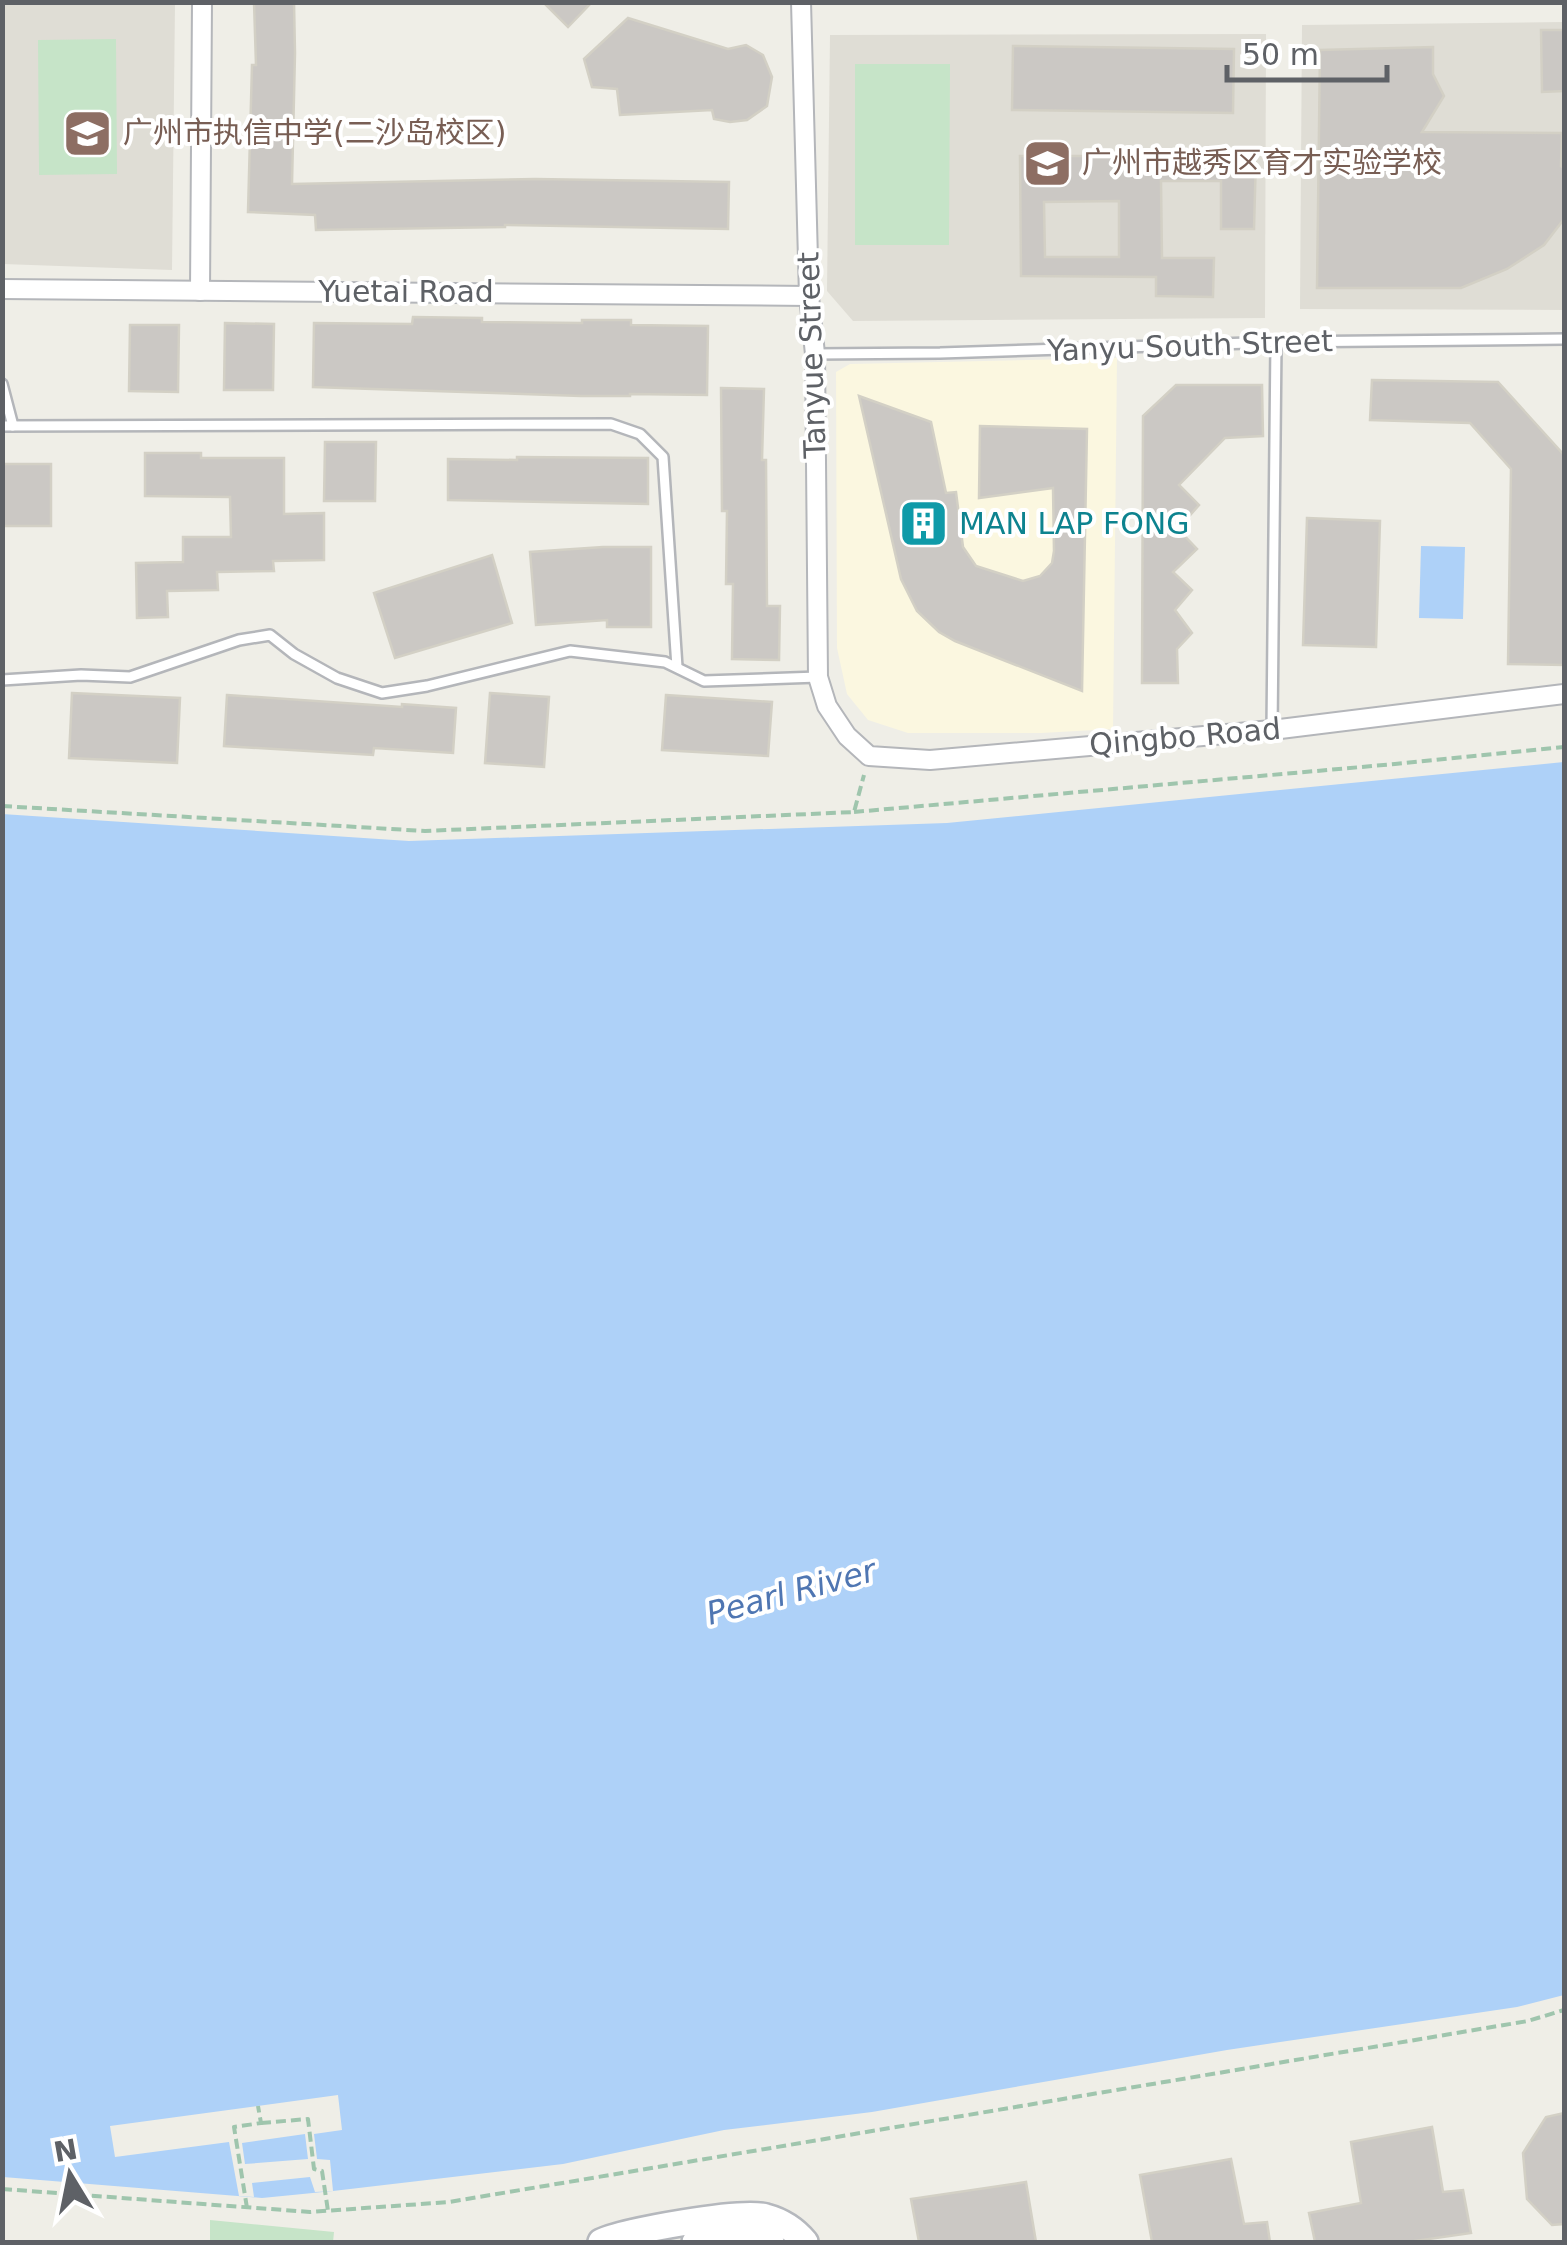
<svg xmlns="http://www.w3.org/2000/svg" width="1567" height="2245" font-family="'DejaVu Sans','Noto Sans SC',sans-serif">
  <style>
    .commercial { fill: #fbf7e0 }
    .education { fill: #dfddd5 }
    .green { fill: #c6e4c8 }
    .water { fill: #aed1f8 }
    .pier { fill: #efeee7; fill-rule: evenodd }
    .building { fill: #cbc8c4; stroke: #d3d0c5; stroke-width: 2.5; fill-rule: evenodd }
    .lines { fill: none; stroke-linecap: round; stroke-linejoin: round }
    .lane-casing { stroke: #b4b6ba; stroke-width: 14 }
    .street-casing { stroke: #b4b6ba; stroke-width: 22 }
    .secondary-casing { stroke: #b5b8bd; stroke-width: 30 }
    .path { stroke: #9fc5ad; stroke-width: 4; stroke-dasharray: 10 5; stroke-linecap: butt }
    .lane { stroke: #fff; stroke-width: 9 }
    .street { stroke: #fff; stroke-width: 18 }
    .secondary { stroke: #fff; stroke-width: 25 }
    .labels { text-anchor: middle; stroke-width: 8; stroke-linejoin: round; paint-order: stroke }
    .education-label { font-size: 30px; fill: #785e54; stroke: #fff; text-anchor: start }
    .street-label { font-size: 30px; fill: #5e6166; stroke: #fff }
    .culture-label { font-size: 30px; fill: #0d838f; stroke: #fff; text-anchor: start }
    .water-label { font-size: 32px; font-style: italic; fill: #4f76b2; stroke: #fff }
  </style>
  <rect width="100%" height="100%" fill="#efeee7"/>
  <polygon class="commercial" points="1117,358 1113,729 1041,733 908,733 868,720 847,694 837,648 836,372 850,364"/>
  <g class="education">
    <polygon points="3,3 175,3 172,270 3,264"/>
    <polygon points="1564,22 1564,310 1300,309 1302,25"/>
    <polygon points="1266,34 1265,318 853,321 827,291 830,35"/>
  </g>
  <g class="green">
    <polygon points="116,39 117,174 39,175 38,40"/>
    <polygon points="855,64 950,64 949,245 855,245"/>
    <polygon points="210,2220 334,2232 333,2242 210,2242"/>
  </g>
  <g class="water">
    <polygon points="1421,546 1465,547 1463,619 1419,618"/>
    <polygon points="1564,762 1564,1995 1517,2007 1227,2050 872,2112 724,2130 563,2164 333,2191 262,2198 3,2177 2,814 409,841 947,823"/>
  </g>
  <path class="pier" d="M338 2095 342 2130 314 2134 317 2159 330 2160 333 2191 315 2192 310 2177 252 2183 254 2197 239 2196 229 2142 115 2157 110 2126ZM305 2134 308 2159 245 2164 242 2143Z"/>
  <g class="building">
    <polygon points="254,2 294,2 295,53 292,184 535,179 729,182 728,229 505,225 505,227 316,230 315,215 248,212 252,65 256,65"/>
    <polygon points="543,2 592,2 568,27"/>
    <polygon points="628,18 728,49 746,45 763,55 772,77 767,106 747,120 730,122 714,119 712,110 620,115 617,89 592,87 584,59"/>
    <polygon points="1541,30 1564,30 1564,91 1542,92"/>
    <polygon points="1013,46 1234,49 1233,113 1012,110"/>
    <polygon points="1433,47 1433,74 1444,96 1422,132 1562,133 1561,166 1564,168 1564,219 1544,245 1507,269 1461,288 1317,288 1320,50"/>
    <path d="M1020 156H1256L1254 229H1221V181H1161L1162 258H1214L1213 297 1156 296V277L1021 276ZM1119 201V257H1045L1044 202Z"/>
    <polygon points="413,317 482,318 482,322 582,323 582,320 631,320 631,325 708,326 707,395 630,394 630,396 581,396 313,387 314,323 412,324"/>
    <polygon points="225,323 274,324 273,390 224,390"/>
    <polygon points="130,325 179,325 178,392 129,391"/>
    <polygon points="1372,380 1498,382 1564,455 1564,665 1508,664 1511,469 1470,423 1370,420"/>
    <polygon points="1176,385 1262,385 1263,436 1225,438 1179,485 1199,505 1178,529 1197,549 1173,572 1192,590 1175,610 1192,633 1177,649 1178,683 1142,683 1143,416"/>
    <polygon points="721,388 764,389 762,460 766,460 767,606 780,606 779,660 732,659 733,584 726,584 727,511 722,511"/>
    <polygon points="859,396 931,422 946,493 956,492 963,547 976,566 1023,581 1040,576 1052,563 1054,551 1053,488 979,498 980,426 1087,429 1082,691 955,641 939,632 917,611 901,579"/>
    <polygon points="325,442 376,442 375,501 324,501"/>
    <polygon points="145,453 201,453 201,458 284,458 284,514 324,513 324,560 273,561 274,571 217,572 218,590 167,591 168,617 137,618 136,563 183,562 183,537 231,537 230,497 145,496"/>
    <polygon points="517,457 648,458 648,504 448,500 448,459 517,460"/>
    <rect x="2" y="464" width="49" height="62"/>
    <polygon points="1307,518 1380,521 1376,647 1303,645"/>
    <polygon points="603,547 651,547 651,627 607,627 607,620 536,625 530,552"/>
    <polygon points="492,555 512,623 395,658 374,593"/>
    <polygon points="72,693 180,698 177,763 69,758"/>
    <polygon points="490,693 549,697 544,767 485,763"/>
    <polygon points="227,695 402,707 402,704 456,708 453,753 374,748 373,755 224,746"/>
    <polygon points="666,695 772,702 768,756 662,750"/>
    <polygon points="1564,2113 1564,2224 1552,2225 1527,2199 1523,2153 1546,2117"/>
    <polygon points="1432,2127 1443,2192 1463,2190 1471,2233 1408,2242 1315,2242 1309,2213 1361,2203 1351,2142"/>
    <polygon points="1231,2159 1244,2224 1267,2222 1270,2242 1152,2242 1140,2175"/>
    <polygon points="1026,2182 1036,2242 919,2242 911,2199"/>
  </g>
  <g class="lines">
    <defs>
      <g id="lane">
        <polyline points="815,354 940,353 1276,342 1564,339"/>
        <polyline points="2,384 13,426"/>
        <polyline points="2,426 611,424 640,434 663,457 677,667"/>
        <polyline points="2,680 81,675 130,677 239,640 270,635 294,654 337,678 382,693 427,686 570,651 665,662 704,681 818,677"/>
        <polyline points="1272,730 1276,342"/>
      </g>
      <g id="street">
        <polyline points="801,2 809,296 815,354 818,677 827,706 847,736 869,756 930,760 1272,730 1564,694"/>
        <polyline points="2,289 809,296"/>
        <polyline points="200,291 202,2"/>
      </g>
      <g id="secondary">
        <path d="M601 2242C623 2231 742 2210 766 2217 781 2221 795 2230 805 2242"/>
        <polyline points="695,2242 744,2235 771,2242"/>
      </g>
    </defs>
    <use href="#lane" class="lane-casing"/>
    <use href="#street" class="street-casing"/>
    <use href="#secondary" class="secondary-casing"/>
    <g class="path">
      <polyline points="2,806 425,831 854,812 864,775"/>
      <polyline points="854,812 1395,764 1564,747"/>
      <polyline points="261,2123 308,2119 314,2169 322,2171 328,2211"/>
      <polyline points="2,2189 310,2212 449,2202 1528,2021 1564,2010"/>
      <polyline points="247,2208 234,2127 261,2123 258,2106"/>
    </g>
    <use href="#lane" class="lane"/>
    <use href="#street" class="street"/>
    <use href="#secondary" class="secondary"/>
  </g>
  <defs>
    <symbol id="school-square" viewBox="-11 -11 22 22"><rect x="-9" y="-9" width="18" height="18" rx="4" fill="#8d6e63" stroke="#fff"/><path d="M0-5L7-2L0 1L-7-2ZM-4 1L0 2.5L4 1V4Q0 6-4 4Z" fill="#fff"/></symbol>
    <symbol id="building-square" viewBox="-11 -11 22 22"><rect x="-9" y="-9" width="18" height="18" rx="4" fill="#0f9aa8" stroke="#fff"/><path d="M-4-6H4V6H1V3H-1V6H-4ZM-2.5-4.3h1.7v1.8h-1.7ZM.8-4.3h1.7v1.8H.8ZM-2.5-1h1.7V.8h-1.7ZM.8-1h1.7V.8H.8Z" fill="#fff"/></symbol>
  </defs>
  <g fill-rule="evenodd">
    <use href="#school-square" x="60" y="106" width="55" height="55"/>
    <use href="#school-square" x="1020" y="136" width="55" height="55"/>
    <use href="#building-square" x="896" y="496" width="55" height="55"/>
  </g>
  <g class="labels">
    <g class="education-label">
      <text x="123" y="143">广州市执信中学(二沙岛校区)</text>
      <text x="1082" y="173">广州市越秀区育才实验学校</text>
    </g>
    <g class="street-label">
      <text x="406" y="302">Yuetai Road</text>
      <text transform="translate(1190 346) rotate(-2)" y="10">Yanyu South Street</text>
      <text transform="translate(812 355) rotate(-92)" y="10">Tanyue Street</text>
      <text transform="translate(1185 737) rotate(-5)" y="10">Qingbo Road</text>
    </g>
    <g class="culture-label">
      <text x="959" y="534">MAN LAP FONG</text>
    </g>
    <g class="water-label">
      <text transform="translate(791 1592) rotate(-15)" y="11">Pearl River</text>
    </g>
  </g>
  <rect width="1567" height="2245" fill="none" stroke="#5e6166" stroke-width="10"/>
  <g transform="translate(70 2175) rotate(350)" stroke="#ffffff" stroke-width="8" paint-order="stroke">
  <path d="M0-8L18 38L0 25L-18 38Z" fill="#5e6166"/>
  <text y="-15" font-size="28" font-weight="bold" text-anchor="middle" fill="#5e6166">N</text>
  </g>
  <path d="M1227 65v15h160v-15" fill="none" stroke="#5e6166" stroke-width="5"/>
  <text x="1242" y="65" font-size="30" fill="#5e6166" stroke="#ffffff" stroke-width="8" paint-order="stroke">50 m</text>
</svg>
